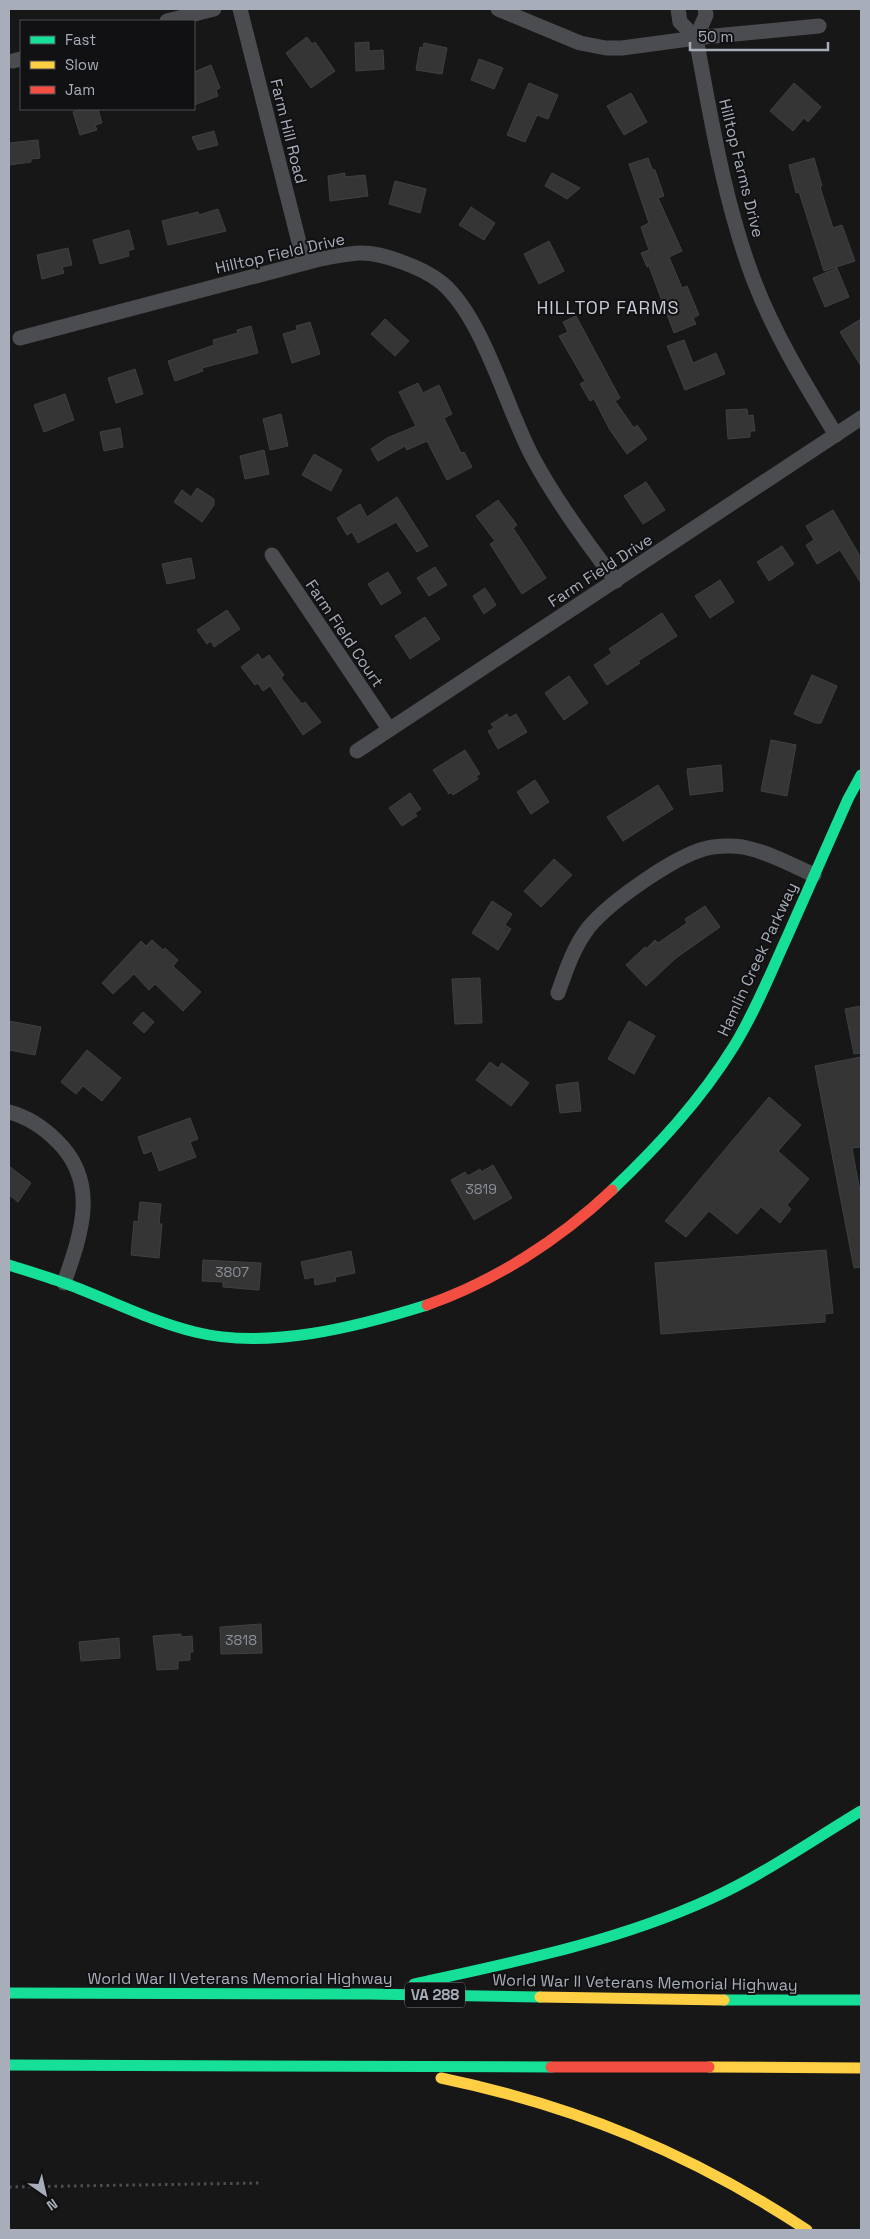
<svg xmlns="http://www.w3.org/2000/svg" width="870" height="2239" font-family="'Space Grotesk',sans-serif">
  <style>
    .building { fill: #353536; stroke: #3f4043 }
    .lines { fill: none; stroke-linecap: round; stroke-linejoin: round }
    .path { stroke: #4d4e52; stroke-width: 3; stroke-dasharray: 2.5 4; stroke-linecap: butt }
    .street { stroke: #4b4c50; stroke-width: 15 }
    .fast { stroke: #16e098; stroke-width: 11 }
    .slow { stroke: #ffcf43; stroke-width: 11 }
    .jam { stroke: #f24e42; stroke-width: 11 }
    .labels { text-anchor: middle; stroke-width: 4; stroke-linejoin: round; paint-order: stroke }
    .number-label { font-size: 14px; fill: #8a8f98 }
    .shield { fill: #111113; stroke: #7a7e87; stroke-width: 1 }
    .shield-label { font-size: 15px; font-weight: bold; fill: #a7adb9 }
    .street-label { font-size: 16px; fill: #a7adb9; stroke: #111113 }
    .neighbourhood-label { font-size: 18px; letter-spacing: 1px; fill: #c8ccd5; stroke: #111113 }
  </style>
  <rect width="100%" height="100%" fill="#171717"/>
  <g class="building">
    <polygon points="307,37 312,44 315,42 335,71 311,88 286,53"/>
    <polygon points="369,42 369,51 383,50 384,69 356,71 355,43"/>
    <polygon points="424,43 447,48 442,74 416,70 420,47 423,48"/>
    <polygon points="479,59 503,68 494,89 471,80"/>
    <polygon points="211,65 220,88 216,90 218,96 194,105 194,72"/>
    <polygon points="529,83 558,95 548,119 537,115 525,142 507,135"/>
    <polygon points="794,83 821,107 808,122 804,118 793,131 770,111"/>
    <polygon points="631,93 647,122 624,135 607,106"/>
    <polygon points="83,109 98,109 102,123 95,125 97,130 80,135 73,112"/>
    <polygon points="214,131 218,145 198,150 192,137"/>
    <polygon points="38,140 40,158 31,159 31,162 9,165 9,143"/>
    <polygon points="648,158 652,169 655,170 664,196 658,198 682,251 669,257 682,288 687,286 699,315 693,318 696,324 674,333 649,266 647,267 641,253 649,250 641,227 649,223 629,164"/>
    <polygon points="814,158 822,186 820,187 833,228 842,225 855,261 824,271 799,192 796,193 789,165"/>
    <polygon points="345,173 345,177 365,175 368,196 330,201 328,176"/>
    <polygon points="552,173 580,188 567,199 545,186"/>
    <polygon points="395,181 426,189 420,213 389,204"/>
    <polygon points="471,207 495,223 484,240 459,225"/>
    <polygon points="218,209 226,231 168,245 162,221 198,212 199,215"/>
    <polygon points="129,230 134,249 128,251 129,256 100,264 93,240"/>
    <polygon points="549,241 564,271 539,284 524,254"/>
    <polygon points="68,248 72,265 62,267 64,273 42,279 37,255"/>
    <polygon points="837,268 849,297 825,307 813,278"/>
    <polygon points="576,316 620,398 615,401 634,428 637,425 647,439 627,454 610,430 594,399 590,401 580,384 585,381 559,336 568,332 563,322"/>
    <polygon points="385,319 409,341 395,356 371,334"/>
    <polygon points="861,319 861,366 840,332"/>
    <polygon points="310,322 320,354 292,363 283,334 297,330 296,326"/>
    <polygon points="251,326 258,353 202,368 203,371 175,381 168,361 214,345 213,340 238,333 237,330"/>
    <polygon points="684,340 693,363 716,353 725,374 685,390 667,346"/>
    <polygon points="135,369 143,394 116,403 108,378"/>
    <polygon points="418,383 423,393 439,385 452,414 444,418 461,453 464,452 472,467 447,480 427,441 407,450 405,446 378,461 371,449 387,438 416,426 399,392"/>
    <polygon points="65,394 74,420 44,432 34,405"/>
    <polygon points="747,409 748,416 753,415 755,431 750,431 750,437 728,439 726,410"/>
    <polygon points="281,414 288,446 270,450 263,419"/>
    <polygon points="120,428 123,447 104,451 100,432"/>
    <polygon points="264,450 269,474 245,479 240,456"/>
    <polygon points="314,454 342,470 331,491 302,475"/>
    <polygon points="646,482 665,510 643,524 624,496"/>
    <polygon points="197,488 214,499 214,505 202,522 174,502 182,490 191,497"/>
    <polygon points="397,497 428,546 417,552 396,522 358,543 352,532 347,535 337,518 360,504 367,517"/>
    <polygon points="498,500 517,525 513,528 546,578 522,594 490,544 495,541 476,516"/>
    <polygon points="833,510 861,558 861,583 840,550 817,564 806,545 814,540 806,526"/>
    <polygon points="782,546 794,564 769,581 757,562"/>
    <polygon points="191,558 195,578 167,584 162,564"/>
    <polygon points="435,567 447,585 429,596 417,578"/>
    <polygon points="388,572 401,593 381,605 368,584"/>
    <polygon points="720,580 734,602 710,618 695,596"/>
    <polygon points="485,588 496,605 484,614 473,596"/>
    <polygon points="227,610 240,629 214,647 211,641 207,644 197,630"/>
    <polygon points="662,613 677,636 638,661 640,663 607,685 594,665 612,653 609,649"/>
    <polygon points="425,617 440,639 410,659 395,636"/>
    <polygon points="258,654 262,660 269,655 284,675 281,678 302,704 305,702 321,722 303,735 270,686 263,691 258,683 255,685 241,667"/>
    <polygon points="812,675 837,686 821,723 815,723 794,714"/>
    <polygon points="569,676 588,703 564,720 545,693"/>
    <polygon points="507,714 509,718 516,714 527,732 498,749 488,731 494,728 491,724"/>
    <polygon points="771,740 796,745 787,796 761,791"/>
    <polygon points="465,750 480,774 476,776 478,779 453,795 451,792 449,794 433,770"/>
    <polygon points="721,765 723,791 690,795 687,769"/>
    <polygon points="535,780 549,802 531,814 517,792"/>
    <polygon points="658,785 673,809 623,841 607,817"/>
    <polygon points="410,793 421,809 415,813 417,816 402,826 389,808"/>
    <polygon points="554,859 572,875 541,907 524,891"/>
    <polygon points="492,901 512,914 505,925 511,929 498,950 472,933"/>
    <polygon points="705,906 720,927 676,958 646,986 626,965 645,947 646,949 655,940 658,943 687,923 685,919"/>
    <polygon points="152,940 163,950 165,948 178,960 173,966 201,992 183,1011 155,984 149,990 134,974 113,994 102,983 141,941 146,946"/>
    <polygon points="480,978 482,1023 455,1024 452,979"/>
    <polygon points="861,1006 861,1053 854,1054 845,1009"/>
    <polygon points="143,1012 154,1022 144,1033 133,1023"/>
    <polygon points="9,1021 41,1027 35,1055 9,1050"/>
    <polygon points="629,1021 655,1036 634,1074 608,1059"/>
    <polygon points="87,1050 121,1078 102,1101 83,1086 76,1094 61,1082"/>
    <polygon points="861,1057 861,1147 852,1148 861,1197 861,1267 854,1268 815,1066"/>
    <polygon points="490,1062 498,1068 502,1063 529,1083 511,1106 476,1080"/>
    <polygon points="578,1082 581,1111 560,1113 556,1085"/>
    <polygon points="769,1097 801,1125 778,1151 809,1179 787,1205 791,1209 780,1223 761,1207 737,1234 709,1211 686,1237 665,1221"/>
    <polygon points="190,1118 198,1139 190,1142 196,1157 159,1171 152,1151 144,1154 138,1137"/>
    <polygon points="493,1165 512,1198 474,1220 451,1180 465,1172 468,1176 480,1169 481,1172"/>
    <polygon points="9,1166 31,1183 18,1202 9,1195"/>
    <polygon points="140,1202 161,1204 159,1224 162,1224 159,1258 131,1255 134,1221 138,1222"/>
    <polygon points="826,1250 833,1313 825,1314 825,1322 661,1334 655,1263"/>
    <polygon points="351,1251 355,1273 335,1277 336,1281 315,1285 314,1277 305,1279 301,1262"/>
    <polygon points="203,1260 261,1263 259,1290 223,1287 223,1282 202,1281"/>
    <polygon points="261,1624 262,1653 221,1654 220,1627"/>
    <polygon points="181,1634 181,1637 192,1636 193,1652 190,1652 190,1660 178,1661 178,1669 157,1670 153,1636"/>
    <polygon points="119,1638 120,1658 81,1661 79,1642"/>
  </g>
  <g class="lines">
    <polyline class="path" points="9,2187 261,2183"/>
    <g class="street">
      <polyline points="240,9 304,262"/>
      <polyline points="498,9 580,43 606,48 622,48 704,37 819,26"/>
      <path d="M678 9 680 22 696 38C711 118 724 201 753 278 774 334 805 384 836 435"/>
      <polyline points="167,21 214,9"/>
      <polyline points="696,38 706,15 705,9"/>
      <polyline points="13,61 21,59"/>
      <path d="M20 338 320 259C333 257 348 253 361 253 375 253 389 257 402 262 416 267 431 274 442 283 484 319 506 408 533 458 556 501 586 542 616 581"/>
      <polyline points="272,555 389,729"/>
      <polyline points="357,751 861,418"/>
      <path d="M558 993C566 970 574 946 589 927 610 902 680 851 713 847 722 846 735 846 743 847 768 852 792 865 814 875"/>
      <path d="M9 1112C28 1117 43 1127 57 1141 100 1183 81 1234 64 1283"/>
    </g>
    <g class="fast">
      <path d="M612 1190C657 1147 700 1101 734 1046 755 1012 770 974 787 937 807 891 828 845 848 799L861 775"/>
      <path d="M9 1265C28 1271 48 1277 67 1284 110 1300 150 1321 195 1332 267 1350 357 1327 427 1305"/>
      <path d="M414 1984C514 1962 616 1942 710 1899 763 1875 811 1841 861 1811"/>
      <polyline points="9,1993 370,1994 540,1997"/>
      <polyline points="724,2000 861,2000"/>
      <polyline points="9,2065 551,2067"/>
    </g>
    <g class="slow">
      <polyline points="540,1997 724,2000"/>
      <polyline points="709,2067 861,2068"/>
      <path d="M441 2078C576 2106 692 2154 807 2230"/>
    </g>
    <g class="jam">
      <path d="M427 1305C495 1281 559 1240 612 1190"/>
      <polyline points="551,2067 709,2067"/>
    </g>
  </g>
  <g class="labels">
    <g class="number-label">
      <text x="481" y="1194">3819</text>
      <text x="232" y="1277">3807</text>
      <text x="241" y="1645">3818</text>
    </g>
    <rect class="shield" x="405" y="1982.5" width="60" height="25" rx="4"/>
    <g class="shield-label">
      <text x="435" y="2000">VA 288</text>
    </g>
    <g class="street-label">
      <text transform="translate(289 131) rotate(76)" y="6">Farm Hill Road</text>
      <text transform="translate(742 168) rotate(76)" y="6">Hilltop Farms Drive</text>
      <text transform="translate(280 253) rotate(-13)" y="6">Hilltop Field Drive</text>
      <text transform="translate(600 570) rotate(-33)" y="6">Farm Field Drive</text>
      <text transform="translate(345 633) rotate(56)" y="6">Farm Field Court</text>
      <text transform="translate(757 959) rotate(-65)" y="6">Hamlin Creek Parkway</text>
      <text x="240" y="1984">World War II Veterans Memorial Highway</text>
      <text transform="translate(645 1982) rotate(1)" y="6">World War II Veterans Memorial Highway</text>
    </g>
    <g class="neighbourhood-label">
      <text x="608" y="314">HILLTOP FARMS</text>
    </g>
  </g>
  <rect width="870" height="2239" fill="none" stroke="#a7adb9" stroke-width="20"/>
  <rect x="20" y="20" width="175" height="90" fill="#111113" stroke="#4d4f55"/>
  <rect x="30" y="36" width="25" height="8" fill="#16e098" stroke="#4d4f55"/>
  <text x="65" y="45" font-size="15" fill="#a7adb9">Fast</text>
  <rect x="30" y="61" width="25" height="8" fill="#ffcf43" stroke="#4d4f55"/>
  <text x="65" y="70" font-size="15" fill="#a7adb9">Slow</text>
  <rect x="30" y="86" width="25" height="8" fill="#f24e42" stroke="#4d4f55"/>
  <text x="65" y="95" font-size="15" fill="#a7adb9">Jam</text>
  <g transform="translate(45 2194) rotate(146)" stroke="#111113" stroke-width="4" paint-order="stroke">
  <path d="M0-4L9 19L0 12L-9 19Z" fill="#a7adb9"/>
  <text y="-8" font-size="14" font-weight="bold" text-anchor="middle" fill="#a7adb9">N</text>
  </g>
  <path d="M690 42v8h138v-8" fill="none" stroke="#a7adb9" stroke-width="2.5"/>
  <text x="698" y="42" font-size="15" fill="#a7adb9" stroke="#111113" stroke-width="4" paint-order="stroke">50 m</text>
</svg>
